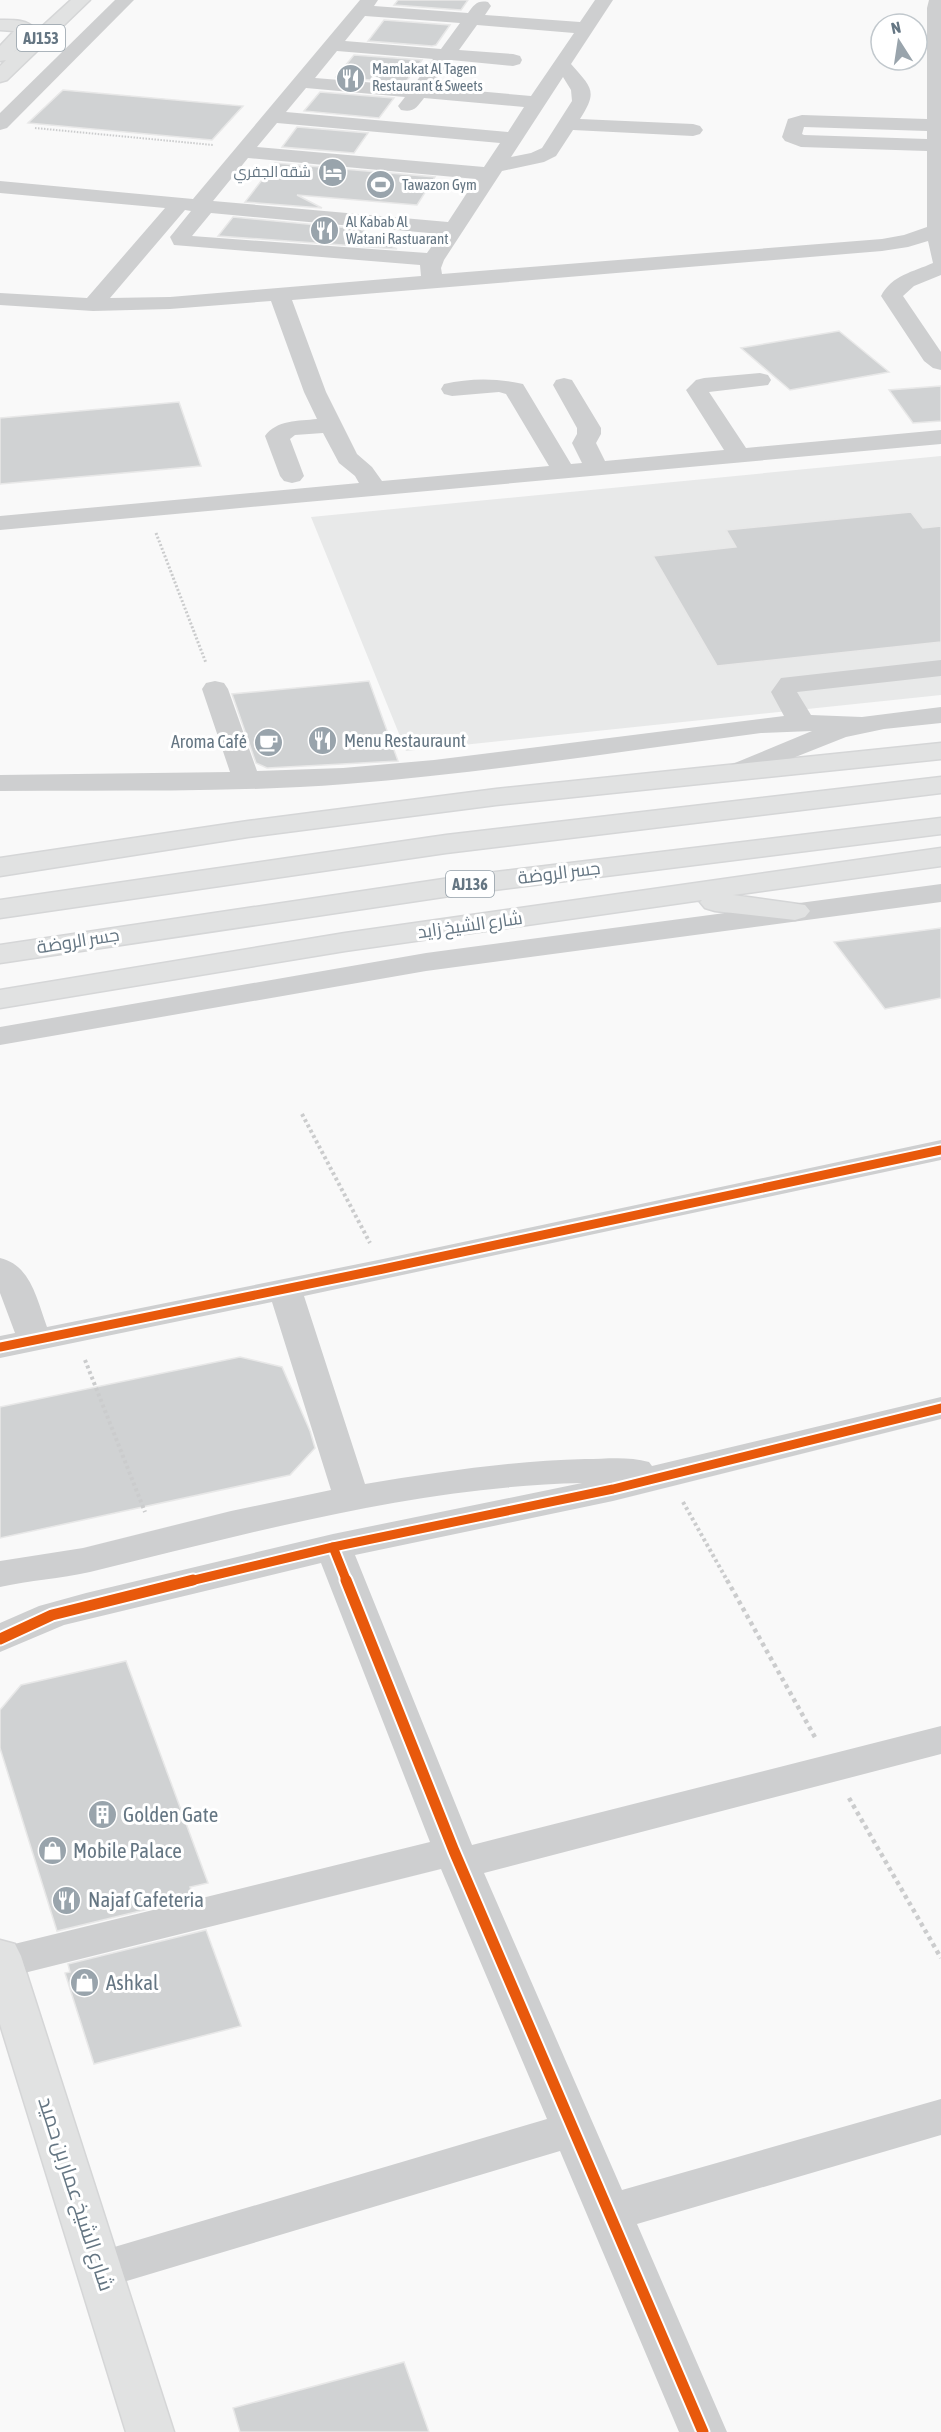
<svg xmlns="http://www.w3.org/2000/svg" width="941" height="2432" font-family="'Asap Condensed',Cairo,sans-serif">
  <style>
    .built { fill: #e8e9e9 }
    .building { fill: #d0d2d3; stroke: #e8e8e8; stroke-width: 1.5 }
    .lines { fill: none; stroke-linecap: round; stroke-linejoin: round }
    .major-casing { stroke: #d5d6d7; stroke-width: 3 }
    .path-far3 { stroke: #cbcccd; stroke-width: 2; stroke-dasharray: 1.5 1.5; stroke-linecap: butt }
    .path-far2 { stroke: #cbcccd; stroke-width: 3; stroke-dasharray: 2 2; stroke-linecap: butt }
    .path-far1 { stroke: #cbcccd; stroke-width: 4; stroke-dasharray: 3 3; stroke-linecap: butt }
    .path { stroke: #cbcccd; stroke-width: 4.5; stroke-dasharray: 4 4; stroke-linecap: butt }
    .minor { fill: #cecfd0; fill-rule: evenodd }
    .major { fill: #e1e2e2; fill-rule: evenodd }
    .cycleway-far1-casing { stroke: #fff; stroke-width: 13 }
    .cycleway-casing { stroke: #fff; stroke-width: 15 }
    .cycleway-far1 { stroke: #e8590c; stroke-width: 9 }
    .cycleway { stroke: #e8590c; stroke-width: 11 }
    .labels { text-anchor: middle; stroke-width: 6; stroke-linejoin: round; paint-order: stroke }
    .far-poi-label { font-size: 15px; fill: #657683; stroke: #fff; text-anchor: start }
    .shield { fill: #fff; stroke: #939fa8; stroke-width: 1.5 }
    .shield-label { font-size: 16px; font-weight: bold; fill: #657683 }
    .poi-label { font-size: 18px; fill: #657683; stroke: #fff; text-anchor: start }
    .street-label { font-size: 18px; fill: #657683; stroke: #fff }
    .near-poi-label { font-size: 21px; fill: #657683; stroke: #fff; text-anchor: start }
    .near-street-label { font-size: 21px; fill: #657683; stroke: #fff }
  </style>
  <rect width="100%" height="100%" fill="#f9f9f9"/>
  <polygon class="built" points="941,456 941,695 406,751 311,517"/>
  <g class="building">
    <polygon points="398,0 468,0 461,10 394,5"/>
    <polygon points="384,20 450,25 436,45 432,46 368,41"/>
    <polygon points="354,55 422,60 405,83 336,77"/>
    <polygon points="63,90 243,106 212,140 28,123"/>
    <polygon points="320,92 394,98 379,118 304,111"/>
    <polygon points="297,127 368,133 354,153 282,147"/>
    <polygon points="275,163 435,177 417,205 297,195 322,208 245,202"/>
    <polygon points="233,217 360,229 397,249 218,236"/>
    <polygon points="839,331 889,372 790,390 741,348"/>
    <polygon points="941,386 941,421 913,423 889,390"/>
    <polygon points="179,402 201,466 0,484 0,418"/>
    <polygon points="911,512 923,528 941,526 941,642 717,666 653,556 736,547 726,530"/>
    <polygon points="369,681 398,761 267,768 256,763 232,694"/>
    <polygon points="941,928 941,998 885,1009 834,942"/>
    <polygon points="240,1357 282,1367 310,1431 315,1448 290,1475 0,1538 0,1407"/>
    <polygon points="126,1661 208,1883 190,1887 194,1898 57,1931 0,1748 0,1710 21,1685"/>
    <polygon points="206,1930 241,2026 94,2064 65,1973 70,1972 68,1964"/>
    <polygon points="404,2362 429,2432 240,2432 233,2408"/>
  </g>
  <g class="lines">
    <defs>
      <g id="major">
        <path d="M71 0H90L7 80 0 82V66L6 60 0 61V46L14 31 0 30V20C12 20 27 19 35 29L14 52Z"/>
        <polygon points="941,743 941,759 496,805 248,837 0,876 0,858 248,821 496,789"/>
        <polygon points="941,777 941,793 446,853 0,918 0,900 446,835"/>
        <polygon points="941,818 941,834 470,893 0,963 0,945 470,875"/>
        <polygon points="941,848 941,866 733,895 805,905 810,911 805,917 795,920 715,911 705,908 700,902 702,900 345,951 0,1008 0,990 345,933"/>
        <polygon points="0,1940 15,1944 21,1956 174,2432 126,2432 0,2024"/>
      </g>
    </defs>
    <use href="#major" class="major-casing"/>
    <polyline class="path-far3" points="35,128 213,145"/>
    <polyline class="path-far2" points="156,533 206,663"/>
    <g class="path-far1">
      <polyline points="302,1114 370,1243"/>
      <polyline points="85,1360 145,1512"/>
      <polyline points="683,1502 728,1582"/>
    </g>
    <g class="path">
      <polyline points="727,1580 816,1739"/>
      <polyline points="849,1798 941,1958"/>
    </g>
    <g class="minor">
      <polygon points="115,0 134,0 7,128 0,130 0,113"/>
      <path d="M360 0H378L374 6 468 13C474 5 477 0 488 2L491 6 485 15 580 22 595 0H613L571 64C592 88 598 91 580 119L693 124 700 126 703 130 700 134 693 136 573 130 556 156 544 162 502 171 444 260 441 268 442 274 882 239 904 235 927 227V151L801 147 785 141 782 137 788 119 802 115 927 119V8L929 0H941V275L914 286 903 296 941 352V370L933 368 924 361 881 296C892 275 913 272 933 263L928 241 908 247 882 251 292 300 326 392 357 454 372 467 382 481 549 466 506 394 499 392 452 396 444 394 441 389 444 384C470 378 497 378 523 384L571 464 582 463 572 443 577 434V428L553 385 556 380 564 378 572 380 601 428V434L596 443 605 461 724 450 686 390 696 380 704 378 760 373 768 375 771 380 768 385 709 392 746 448 941 430V444L0 530V516L359 483 355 476 339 463 323 433 295 435 290 439 304 476 300 481 292 483 284 481 280 476 265 436C276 420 299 421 317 419L304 392 271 301 170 309 93 311 0 305V293L87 298 165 208 0 193V181L193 199ZM365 16 460 23 441 49 345 41ZM477 25 574 33 531 96 431 87 451 60 513 66 520 64 522 60 520 56 513 54 459 50ZM337 51 433 59 413 86 315 78ZM563 77 571 90 572 101 542 148 531 153 511 157ZM306 88 405 97 398 106 401 110C414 113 417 107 424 98L524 107 508 132 286 112ZM277 123 500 143 484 167 257 147ZM804 127 927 131V139L804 135 802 134ZM248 158 476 179 448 222 213 201ZM185 210 191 211 170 237 174 245 420 265 421 276 170 297 110 298ZM211 213 440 234 427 253 192 236Z"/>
      <path d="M941 660V676L797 692 811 715 862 717 941 707V723L884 729 846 737 740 779 730 777 726 771 730 765 812 731 761 733C623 751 485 773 346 784 231 793 115 790 0 791V775L230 772 202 689 206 683 215 681 224 683 228 689 257 771 343 768 434 760 784 716 771 692 781 678Z"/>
      <polygon points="941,884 941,902 426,971 0,1045 0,1027 426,953"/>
      <path d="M941 1140V1160L304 1296 365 1484C438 1472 511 1461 585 1459 606 1459 628 1456 649 1462L652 1466 941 1397V1419L613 1501 355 1555 472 1845 941 1726V1754L484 1873 622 2190 941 2099V2135L637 2224 727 2432H679L560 2151 100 2289 84 2284 77 2270 84 2256 547 2119 441 1869 0 1979V1947H2L430 1842 321 1563 64 1625 0 1652V1623L39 1606 86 1593 333 1534 582 1483C414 1487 252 1533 90 1572 60 1579 30 1580 0 1587V1561L83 1548 231 1511 331 1490 272 1302 0 1358V1336L15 1333 0 1293V1258C31 1265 37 1300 47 1327L383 1259Z"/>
    </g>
    <use href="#major" class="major"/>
    <defs>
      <g id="cycleway-far1">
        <polyline points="0,1347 383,1269 941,1150"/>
        <polyline points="333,1547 347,1582"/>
        <polyline points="186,1582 333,1547 613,1489 941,1408"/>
      </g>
      <g id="cycleway">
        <polyline points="346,1580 454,1851 703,2432"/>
        <polyline points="0,1639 52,1615 193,1580"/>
      </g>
    </defs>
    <use href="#cycleway-far1" class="cycleway-far1-casing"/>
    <use href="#cycleway" class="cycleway-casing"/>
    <use href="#cycleway-far1" class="cycleway-far1"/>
    <use href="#cycleway" class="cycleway"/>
  </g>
  <defs>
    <symbol id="restaurant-disc" viewBox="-11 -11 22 22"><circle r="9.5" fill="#99a4ac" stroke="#fff"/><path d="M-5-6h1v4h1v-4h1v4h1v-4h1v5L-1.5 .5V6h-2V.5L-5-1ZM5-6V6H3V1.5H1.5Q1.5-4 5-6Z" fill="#fff"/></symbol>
    <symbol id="hotel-disc" viewBox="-11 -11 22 22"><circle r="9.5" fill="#99a4ac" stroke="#fff"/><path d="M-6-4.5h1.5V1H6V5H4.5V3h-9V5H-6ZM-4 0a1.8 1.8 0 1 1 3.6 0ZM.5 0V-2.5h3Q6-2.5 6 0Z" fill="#fff"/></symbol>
    <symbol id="stadium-disc" viewBox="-11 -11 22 22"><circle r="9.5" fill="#99a4ac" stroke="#fff"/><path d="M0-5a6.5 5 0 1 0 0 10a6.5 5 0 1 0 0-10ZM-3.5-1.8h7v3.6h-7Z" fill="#fff"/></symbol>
    <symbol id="cafe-disc" viewBox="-11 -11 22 22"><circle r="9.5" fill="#99a4ac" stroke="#fff"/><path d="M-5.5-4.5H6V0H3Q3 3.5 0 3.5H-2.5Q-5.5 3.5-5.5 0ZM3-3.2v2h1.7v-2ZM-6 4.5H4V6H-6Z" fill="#fff"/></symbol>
    <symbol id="building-disc" viewBox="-11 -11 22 22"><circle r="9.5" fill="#99a4ac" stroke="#fff"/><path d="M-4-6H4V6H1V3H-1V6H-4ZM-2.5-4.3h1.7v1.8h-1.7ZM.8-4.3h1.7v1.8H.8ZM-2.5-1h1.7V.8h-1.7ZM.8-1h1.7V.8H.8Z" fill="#fff"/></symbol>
    <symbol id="shop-disc" viewBox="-11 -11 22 22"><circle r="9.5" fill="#99a4ac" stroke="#fff"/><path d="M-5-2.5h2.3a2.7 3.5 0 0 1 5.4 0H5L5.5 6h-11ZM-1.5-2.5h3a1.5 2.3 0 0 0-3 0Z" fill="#fff"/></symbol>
  </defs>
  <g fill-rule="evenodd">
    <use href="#restaurant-disc" x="334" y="62" width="33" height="33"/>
    <use href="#hotel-disc" x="316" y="156" width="33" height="33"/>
    <use href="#stadium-disc" x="364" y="168" width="33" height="33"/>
    <use href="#restaurant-disc" x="308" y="214" width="33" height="33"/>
    <use href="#restaurant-disc" x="306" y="724" width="33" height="33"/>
    <use href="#cafe-disc" x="252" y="726" width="33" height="33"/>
    <use href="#building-disc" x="86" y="1798" width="33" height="33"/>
    <use href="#shop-disc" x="36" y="1834" width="33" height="33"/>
    <use href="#restaurant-disc" x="50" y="1884" width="33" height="33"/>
    <use href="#shop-disc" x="68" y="1966" width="33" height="33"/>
  </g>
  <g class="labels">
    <g class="far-poi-label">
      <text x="372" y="74">Mamlakat Al Tagen<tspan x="372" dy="17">Restaurant &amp; Sweets</tspan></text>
      <text x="311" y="177" text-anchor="end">شقه الجفري</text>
      <text x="402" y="190">Tawazon Gym</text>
      <text x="346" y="227">Al Kabab Al<tspan x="346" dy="17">Watani Rastuarant</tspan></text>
    </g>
    <g class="shield">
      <rect x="17" y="25" width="48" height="26" rx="4.5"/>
      <rect x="446" y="871" width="48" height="26" rx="4.5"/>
    </g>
    <g class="shield-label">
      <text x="41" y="44">AJ153</text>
      <text x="470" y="890">AJ136</text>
    </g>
    <g class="poi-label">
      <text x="344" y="747">Menu Restauraunt</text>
      <text x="247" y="748" text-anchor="end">Aroma Café</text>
    </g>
    <g class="street-label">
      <text transform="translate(559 873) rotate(-7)" y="6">جسر الروضة</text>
      <text transform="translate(470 925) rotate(-8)" y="6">شارع الشيخ زايد</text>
      <text transform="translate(78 941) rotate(-9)" y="6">جسر الروضة</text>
    </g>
    <g class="near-poi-label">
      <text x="123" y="1822">Golden Gate</text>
      <text x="73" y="1858">Mobile Palace</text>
      <text x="88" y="1907">Najaf Cafeteria</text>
      <text x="106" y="1990">Ashkal</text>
    </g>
    <g class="near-street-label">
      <text transform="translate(76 2194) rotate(72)" y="7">شارع الشيخ عمار بن حميد</text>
    </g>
  </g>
  <g transform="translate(899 42) rotate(348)"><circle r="28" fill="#ffffff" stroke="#c1c8cd" stroke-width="1.5"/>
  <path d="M0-4.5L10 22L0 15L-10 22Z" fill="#99a4ac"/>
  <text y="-9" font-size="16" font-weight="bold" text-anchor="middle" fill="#657683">N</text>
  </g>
</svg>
